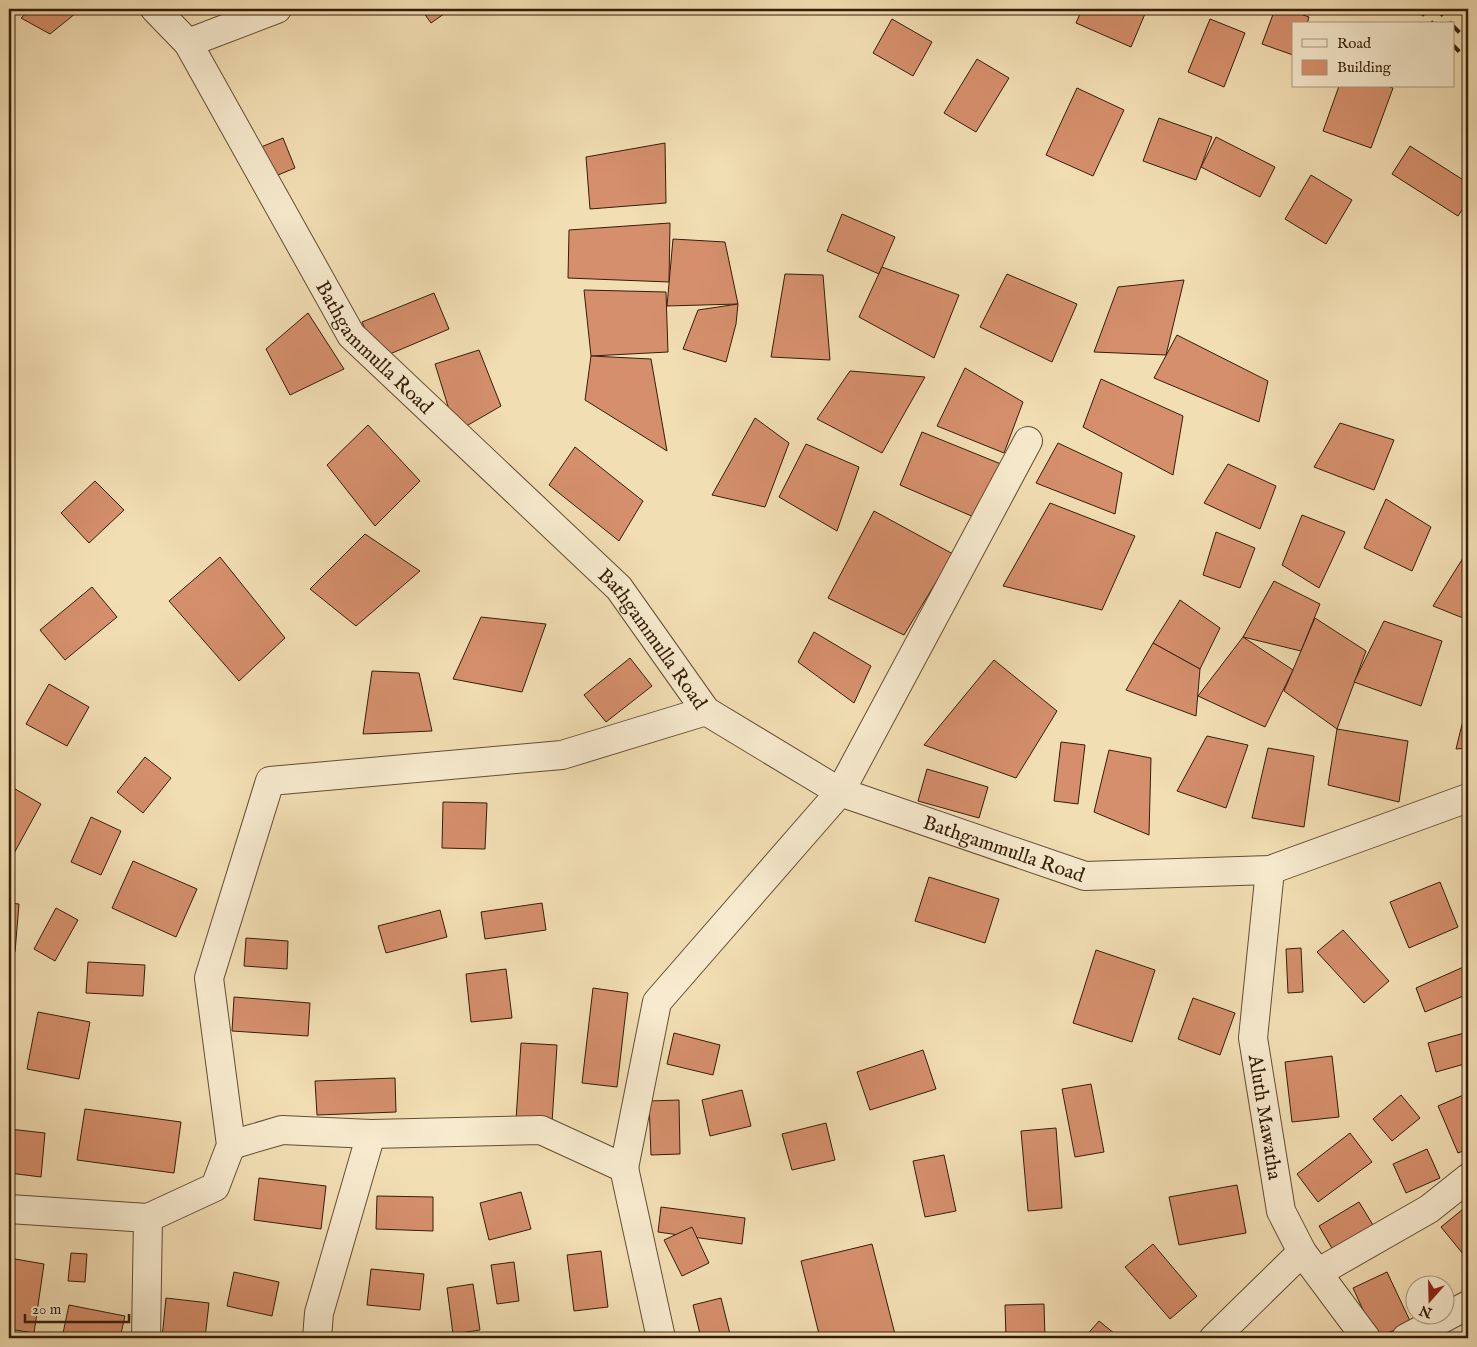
<svg xmlns="http://www.w3.org/2000/svg" width="1477" height="1347" font-family="'IM FELL English',serif">
  <style>
    .building { fill: #d58f6c; stroke: #351d07 }
    .lines { fill: none; stroke-linecap: round; stroke-linejoin: round }
    .minor-casing { stroke: #644d32; stroke-width: 30 }
    .minor { stroke: #f7eace; stroke-width: 28 }
    .rail { stroke: #351d07; stroke-width: 4; stroke-dasharray: 9 9; stroke-linecap: butt }
    .labels { text-anchor: middle; stroke-width: 4; stroke-linejoin: round; paint-order: stroke }
    .street-label { font-size: 20px; fill: #351d07; stroke: #f7eace }
  </style>
  <rect width="100%" height="100%" fill="#f2deb3"/>
  <filter id="stains"><feTurbulence type="fractalNoise" baseFrequency=".004" numOctaves="4"/><feColorMatrix values="0 0 0 0 .2 0 0 0 0 .09 0 0 0 0 .02 0 0 0 .5 -.17"/></filter>
  <radialGradient id="worn" r=".72"><stop offset=".6" stop-color="#630" stop-opacity="0"/><stop offset="1" stop-color="#630" stop-opacity=".3"/></radialGradient>
  <g class="building">
    <polygon points="31,9 81,9 50,34 21,18"/>
    <polygon points="421,9 451,9 431,23"/>
    <polygon points="1082,9 1147,9 1131,47 1076,23"/>
    <polygon points="1275,9 1286,9 1309,17 1307,24 1293,24 1293,55 1262,44"/>
    <polygon points="892,19 932,42 913,76 873,53"/>
    <polygon points="1210,19 1245,33 1224,87 1188,72"/>
    <polygon points="977,59 1009,78 976,132 944,113"/>
    <polygon points="1339,86 1387,86 1393,88 1371,148 1323,131"/>
    <polygon points="1077,88 1124,110 1093,176 1046,155"/>
    <polygon points="1159,118 1212,137 1196,180 1143,161"/>
    <polygon points="1216,137 1275,167 1260,197 1201,167"/>
    <polygon points="283,138 295,168 261,182 249,152"/>
    <polygon points="665,143 666,203 590,209 586,157"/>
    <polygon points="1410,146 1468,183 1468,201 1458,216 1392,174"/>
    <polygon points="1311,175 1352,200 1326,244 1285,219"/>
    <polygon points="842,214 895,237 879,274 827,251"/>
    <polygon points="670,223 669,282 568,278 569,230"/>
    <polygon points="673,239 725,242 738,304 667,306"/>
    <polygon points="882,267 959,295 934,358 859,317"/>
    <polygon points="785,274 823,275 830,360 771,357"/>
    <polygon points="1007,274 1077,304 1052,362 980,327"/>
    <polygon points="1184,280 1166,355 1094,352 1118,287"/>
    <polygon points="584,290 666,292 668,352 591,356"/>
    <polygon points="434,293 449,329 378,359 362,322"/>
    <polygon points="738,304 736,324 726,362 683,349 698,310"/>
    <polygon points="308,313 344,369 290,395 266,349"/>
    <polygon points="1177,335 1268,381 1259,422 1154,378"/>
    <polygon points="479,350 501,406 456,432 435,364"/>
    <polygon points="591,356 651,359 667,451 585,400"/>
    <polygon points="965,368 1023,402 1004,453 937,426"/>
    <polygon points="850,371 925,377 882,453 817,419"/>
    <polygon points="1101,379 1183,416 1173,475 1083,427"/>
    <polygon points="755,418 789,443 765,507 712,495"/>
    <polygon points="1340,423 1394,440 1374,490 1314,467"/>
    <polygon points="368,425 420,481 375,526 327,465"/>
    <polygon points="922,432 1001,464 976,518 900,485"/>
    <polygon points="1058,443 1122,473 1115,514 1036,483"/>
    <polygon points="806,444 859,467 837,531 779,497"/>
    <polygon points="575,447 643,501 619,541 549,485"/>
    <polygon points="1228,464 1276,486 1260,529 1204,503"/>
    <polygon points="95,481 124,510 89,543 61,513"/>
    <polygon points="1386,499 1431,527 1412,571 1364,548"/>
    <polygon points="1050,503 1135,536 1102,610 1003,586"/>
    <polygon points="874,511 953,554 904,635 828,598"/>
    <polygon points="1302,515 1345,532 1319,588 1282,565"/>
    <polygon points="1216,532 1255,548 1240,588 1203,575"/>
    <polygon points="365,534 420,571 356,626 310,589"/>
    <polygon points="1468,550 1468,620 1433,606"/>
    <polygon points="220,557 285,638 239,681 169,601"/>
    <polygon points="1274,581 1320,604 1301,651 1243,637"/>
    <polygon points="92,587 117,617 65,660 40,630"/>
    <polygon points="1180,600 1220,628 1200,669 1153,643"/>
    <polygon points="481,617 546,624 522,692 453,679"/>
    <polygon points="1315,618 1366,651 1337,729 1284,691"/>
    <polygon points="1384,621 1442,641 1421,706 1354,682"/>
    <polygon points="814,632 871,666 854,703 798,662"/>
    <polygon points="1243,637 1293,670 1265,727 1198,696"/>
    <polygon points="1153,643 1200,669 1196,716 1126,690"/>
    <polygon points="630,658 652,686 606,722 584,695"/>
    <polygon points="994,660 1057,711 1016,778 924,745"/>
    <polygon points="372,671 419,673 432,731 363,734"/>
    <polygon points="49,684 89,707 67,746 26,724"/>
    <polygon points="1468,700 1468,748 1456,749"/>
    <polygon points="1337,729 1408,741 1399,802 1328,785"/>
    <polygon points="1207,736 1248,745 1226,808 1177,791"/>
    <polygon points="1061,742 1085,745 1078,804 1054,801"/>
    <polygon points="1268,748 1314,756 1304,827 1252,818"/>
    <polygon points="1109,750 1151,758 1149,835 1094,812"/>
    <polygon points="145,757 171,778 143,813 117,792"/>
    <polygon points="927,769 988,787 979,818 918,801"/>
    <polygon points="10,786 41,804 12,857 9,856"/>
    <polygon points="443,802 487,803 485,849 442,848"/>
    <polygon points="91,817 121,831 101,875 71,862"/>
    <polygon points="133,861 197,889 176,937 112,908"/>
    <polygon points="929,877 999,899 985,943 915,921"/>
    <polygon points="1440,882 1458,927 1409,948 1390,902"/>
    <polygon points="9,903 19,904 15,952 9,951"/>
    <polygon points="542,903 546,930 485,939 481,912"/>
    <polygon points="56,908 78,920 55,961 34,949"/>
    <polygon points="440,910 447,937 386,953 378,926"/>
    <polygon points="1343,930 1389,981 1364,1003 1317,952"/>
    <polygon points="246,938 288,941 287,969 244,966"/>
    <polygon points="1301,948 1303,992 1288,993 1286,949"/>
    <polygon points="1096,950 1155,970 1132,1042 1073,1023"/>
    <polygon points="88,962 145,965 143,996 86,993"/>
    <polygon points="1468,965 1468,994 1425,1012 1416,988"/>
    <polygon points="506,969 512,1018 471,1022 466,974"/>
    <polygon points="593,988 628,993 617,1087 582,1083"/>
    <polygon points="234,997 310,1003 308,1036 232,1031"/>
    <polygon points="1193,998 1235,1013 1220,1055 1178,1039"/>
    <polygon points="38,1012 90,1022 79,1079 27,1069"/>
    <polygon points="1468,1032 1468,1063 1436,1072 1428,1043"/>
    <polygon points="674,1033 720,1045 713,1075 667,1064"/>
    <polygon points="521,1043 557,1045 552,1123 516,1120"/>
    <polygon points="923,1050 936,1089 870,1110 857,1072"/>
    <polygon points="1332,1056 1339,1117 1292,1122 1285,1062"/>
    <polygon points="395,1078 396,1112 317,1115 315,1081"/>
    <polygon points="1091,1084 1104,1152 1075,1157 1062,1089"/>
    <polygon points="742,1090 751,1126 710,1136 702,1100"/>
    <polygon points="1468,1093 1468,1149 1458,1153 1438,1106"/>
    <polygon points="1401,1095 1420,1118 1392,1141 1373,1119"/>
    <polygon points="679,1100 680,1154 651,1155 649,1101"/>
    <polygon points="85,1109 181,1122 174,1173 77,1160"/>
    <polygon points="826,1123 835,1160 792,1170 782,1134"/>
    <polygon points="1056,1128 1062,1208 1028,1211 1021,1131"/>
    <polygon points="9,1129 45,1133 41,1177 9,1173"/>
    <polygon points="1350,1133 1372,1162 1318,1202 1297,1174"/>
    <polygon points="1427,1149 1440,1178 1406,1193 1393,1164"/>
    <polygon points="944,1155 956,1211 925,1217 913,1161"/>
    <polygon points="259,1178 326,1186 321,1229 254,1220"/>
    <polygon points="1237,1185 1246,1233 1179,1245 1169,1197"/>
    <polygon points="521,1192 531,1229 489,1240 480,1203"/>
    <polygon points="377,1196 433,1197 433,1231 376,1229"/>
    <polygon points="1359,1202 1373,1225 1333,1250 1319,1226"/>
    <polygon points="1468,1205 1468,1260 1441,1227"/>
    <polygon points="661,1207 745,1218 742,1244 658,1232"/>
    <polygon points="692,1227 709,1263 682,1276 664,1240"/>
    <polygon points="872,1244 896,1338 820,1338 801,1261"/>
    <polygon points="1153,1244 1197,1296 1170,1319 1125,1267"/>
    <polygon points="601,1251 608,1307 574,1311 567,1255"/>
    <polygon points="71,1253 87,1254 85,1282 68,1281"/>
    <polygon points="9,1258 44,1264 34,1333 9,1329"/>
    <polygon points="514,1262 519,1301 497,1304 491,1265"/>
    <polygon points="371,1269 424,1274 420,1310 367,1305"/>
    <polygon points="234,1272 279,1282 272,1316 227,1306"/>
    <polygon points="1387,1272 1411,1323 1376,1338 1353,1288"/>
    <polygon points="473,1284 480,1330 453,1334 447,1288"/>
    <polygon points="166,1298 209,1303 205,1338 162,1338"/>
    <polygon points="721,1298 731,1338 701,1338 693,1305"/>
    <polygon points="1044,1304 1045,1338 1006,1338 1005,1305"/>
    <polygon points="69,1305 125,1316 120,1338 62,1338"/>
    <polygon points="1099,1321 1120,1338 1084,1338"/>
  </g>
  <g class="lines">
    <defs>
      <g id="minor">
        <path id="s1" d="M155 9 188 43 351 335 619 588 706 711 840 792 1085 876 1270 870 1468 798"/>
        <polyline points="188,43 277,9"/>
        <path id="s2" d="M1270 870 1253 1038 1281 1211 1302 1252 1366 1338"/>
        <polyline points="231,1145 282,1130 371,1134 541,1130 624,1168 661,1338"/>
        <polyline points="624,1168 657,1002 840,792 1028,441"/>
        <polyline points="9,1209 148,1218 215,1187 231,1145 209,978 270,781 562,755 706,711"/>
        <polyline points="1319,1272 1429,1209 1468,1178"/>
        <polyline points="146,1338 148,1218"/>
        <polyline points="317,1338 319,1313 371,1134"/>
        <polyline points="1214,1338 1302,1252"/>
        <polyline points="1406,1338 1468,1305"/>
      </g>
    </defs>
    <use href="#minor" class="minor-casing"/>
    <use href="#minor" class="minor"/>
    <g class="rail">
      <polyline points="1418,9 1433,24"/>
      <polyline points="1437,9 1451,24"/>
      <polyline points="1453,26 1468,41"/>
      <polyline points="1453,45 1468,61"/>
    </g>
  </g>
  <g class="labels">
    <g class="street-label">
      <text dy="7" stroke="none"><textPath href="#s1" startOffset="406">Bathgammulla Road</textPath></text>
      <text dy="7" stroke="none"><textPath href="#s1" startOffset="811">Bathgammulla Road</textPath></text>
      <text dy="7" stroke="none"><textPath href="#s1" startOffset="1231">Bathgammulla Road</textPath></text>
      <text dy="7" stroke="none"><textPath href="#s2" startOffset="249">Aluth Mawatha</textPath></text>
    </g>
  </g>
  <rect width="1477" height="1347" fill="none" stroke="#f2deb3" stroke-width="30"/>
  <rect x="10" y="10" width="1457" height="1327" fill="none" stroke="#351d07" stroke-width="2.5"/>
  <rect x="15" y="15" width="1447" height="1317" fill="none" stroke="#351d07"/>
  <rect x="1292" y="22" width="162" height="65" fill="#f7eace" stroke="#a9987e"/>
  <rect x="1302" y="39" width="25" height="8" fill="#f7eace" stroke="#a9987e"/>
  <text x="1337" y="48" font-size="15" fill="#351d07">Road</text>
  <rect x="1302" y="60" width="25" height="15" fill="#d58f6c" stroke="#a9987e"/>
  <text x="1337" y="72" font-size="15" fill="#351d07">Building</text>
  <g transform="translate(1430 1300) rotate(200)"><circle r="24" fill="#f7eace" stroke="#a9987e"/>
  <path d="M0-4L9 19L0 12L-9 19Z" fill="#8f2418"/>
  <text y="-8" font-size="14" font-weight="bold" text-anchor="middle" fill="#351d07">N</text>
  </g>
  <path d="M25 1314v8h104v-8" fill="none" stroke="#351d07" stroke-width="2.5"/>
  <text x="32" y="1314" font-size="15" fill="#351d07" stroke="#f7eace" stroke-width="4" paint-order="stroke">20 m</text>
  <rect width="100%" height="100%" filter="url(#stains)"/>
  <rect width="100%" height="100%" fill="url(#worn)"/>
</svg>
